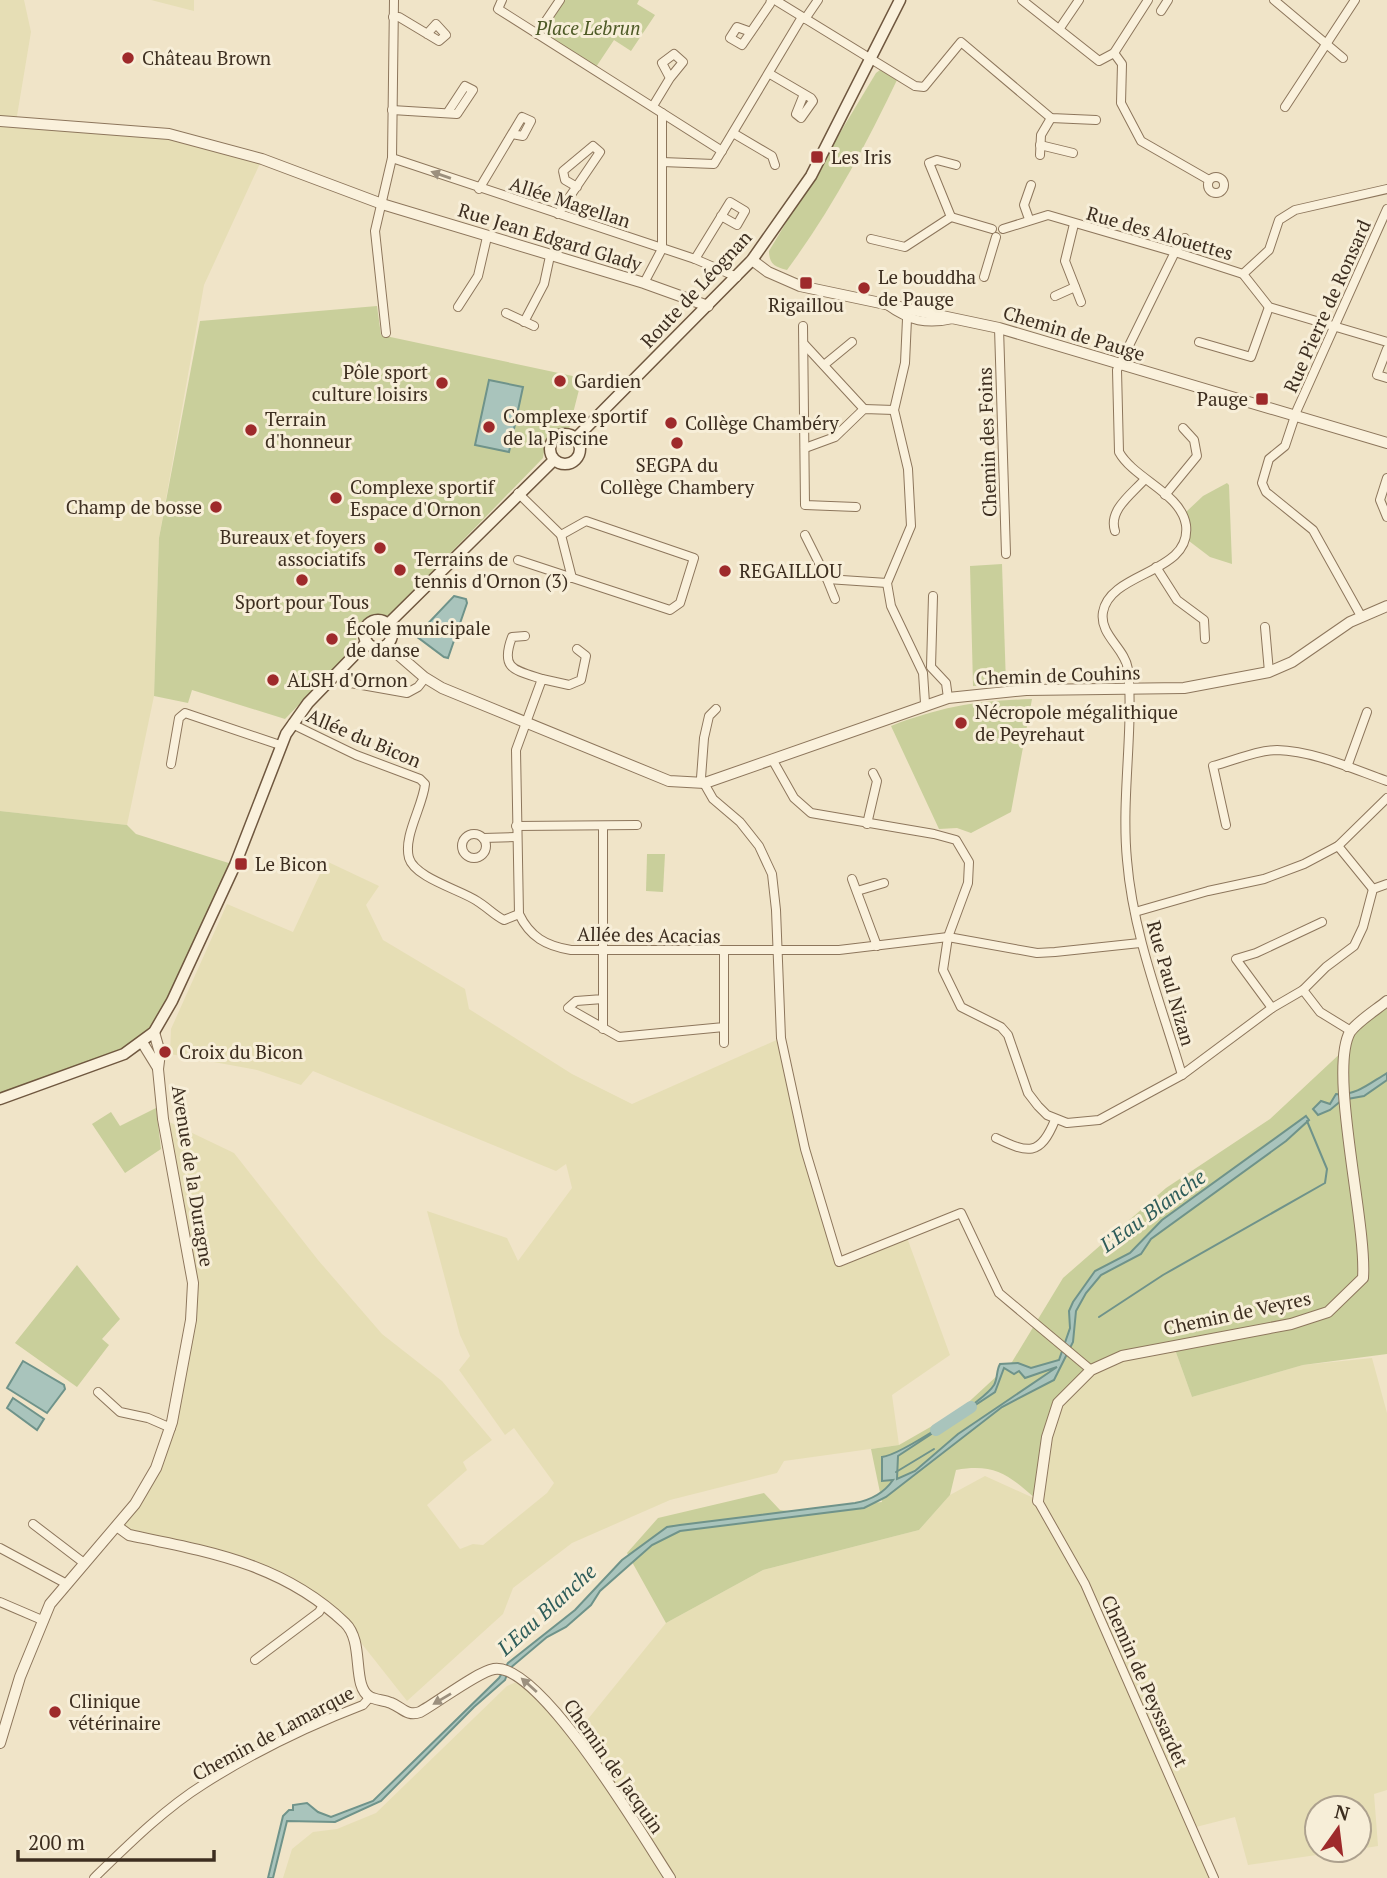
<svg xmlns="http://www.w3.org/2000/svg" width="1387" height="1878" font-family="'PT Serif',serif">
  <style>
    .farmland { fill: #e6deb5 }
    .green { fill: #c9cf9b }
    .water { fill: #a9c4bc; stroke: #6f938a; stroke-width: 2; fill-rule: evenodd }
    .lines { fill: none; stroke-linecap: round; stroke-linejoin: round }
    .stream { stroke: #6f938a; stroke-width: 2 }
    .river { stroke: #a9c4bc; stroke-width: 12 }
    .minor-casing { stroke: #8d765c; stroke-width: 10 }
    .tertiary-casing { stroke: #8d765c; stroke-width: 12 }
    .secondary-casing { stroke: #6f573f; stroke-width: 13 }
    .minor { stroke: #faf1dc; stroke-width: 8 }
    .tertiary { stroke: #faf1dc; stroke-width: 10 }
    .secondary { stroke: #faf1dc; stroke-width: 10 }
    .oneway { fill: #9c907e }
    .poi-dot { fill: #9e2a2b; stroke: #f7eed8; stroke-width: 2.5 }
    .labels { text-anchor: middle; stroke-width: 6; stroke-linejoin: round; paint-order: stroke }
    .park-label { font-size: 19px; font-style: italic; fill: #4d5a26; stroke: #f7eed8 }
    .poi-label { font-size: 19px; fill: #3d2e20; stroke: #f7eed8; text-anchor: start }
    .street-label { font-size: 19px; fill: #3d2e20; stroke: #f7eed8 }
    .water-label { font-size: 21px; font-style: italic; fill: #2f5d5a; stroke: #f7eed8 }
  </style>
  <rect width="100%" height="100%" fill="#f0e4c8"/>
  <g class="farmland">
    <polygon points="0,0 24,0 31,32 16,122 148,129 262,159 204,285 159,538 154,696 127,825 0,811"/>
    <polygon points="151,0 194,0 194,11"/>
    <polygon points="326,861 379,886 366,905 383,940 465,989 469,1009 572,1074 632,1104 781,1038 840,1262 906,1235 950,1355 892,1395 899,1445 784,1461 777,1473 670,1500 572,1543 513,1588 503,1614 407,1701 347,1625 291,1581 118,1528 162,1455 193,1305 163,1119 234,1153 318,1260 382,1334 442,1381 492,1440 463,1462 467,1470 427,1505 460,1549 473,1544 483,1545 547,1493 554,1483 514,1428 505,1435 459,1370 470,1356 460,1335 427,1211 507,1238 518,1261 572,1188 566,1164 556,1171 313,1071 301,1085 257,1070 170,1054 171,1029 227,904 293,932"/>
    <polygon points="1173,1344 1192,1397 1303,1365 1372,1358 1387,1413 1387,1790 1374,1794 1378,1846 1359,1849 1359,1808 1317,1808 1317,1850 1351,1850 1248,1865 1235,1817 1192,1828 1214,1878 283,1878 292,1849 313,1832 337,1829 376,1813 507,1686 524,1679 575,1735 666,1623 763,1570 919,1530 950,1495 985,1476 1038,1500 1058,1403 1091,1370"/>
  </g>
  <g class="green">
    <polygon points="565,0 639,0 637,4 655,15 631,51 614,40 596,67 547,36 546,30"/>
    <path d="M880 70 897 80C865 147 831 210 787 270 775 267 769 264 769 251L876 73Z"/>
    <path d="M377 306 381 335 582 378 569 429C550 431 546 439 543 458L390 615 366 619 358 630 355 647 285 719 192 690 188 703 154 696 159 538 200 321Z"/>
    <polygon points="1227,483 1229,485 1232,564 1210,557 1189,541 1190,523 1186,512 1203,496"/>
    <polygon points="1002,564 1006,684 973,686 970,566"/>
    <path d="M1032 699 1011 812 971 833 957 828 939 829 891 726C943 706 978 701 1032 699Z"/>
    <polygon points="0,811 127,825 136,834 235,865 172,1001 142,1042 0,1099"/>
    <polygon points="647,854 665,854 663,892 646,891"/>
    <path d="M1387 1001V1354L1303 1365 1192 1397 1173 1344 1091 1370 1058 1403 1038 1501C1009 1475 995 1463 956 1470L950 1495 919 1530 763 1570 666 1623 627 1553 658 1518 764 1493 780 1510 788 1511 882 1502 871 1449 899 1445 960 1410 1012 1362 1063 1278 1166 1188 1270 1119 1345 1049 1351 1031Z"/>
    <polygon points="156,1108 161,1149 125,1173 92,1124 111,1112 120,1126"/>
    <polygon points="77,1265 120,1319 102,1339 109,1345 77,1387 15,1343"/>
  </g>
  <g class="water">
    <polygon points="489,380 523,387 509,452 475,445"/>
    <polygon points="454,596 466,599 467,603 448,658 444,657 416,636"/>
    <path d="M1387 1073V1080L1364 1096 1342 1100 1330 1110 1318 1115 1313 1109 1321 1101 1330 1104 1336 1094C1356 1096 1370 1083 1387 1073Z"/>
    <path d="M1306 1116 1309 1120 1286 1141 1151 1239 1141 1254 1101 1275 1086 1293 1076 1311 1073 1342 1054 1380 1002 1407 886 1497 864 1508 680 1531 652 1545 600 1591 591 1605 566 1627 547 1637 509 1669 505 1680 474 1707 381 1801 335 1822 287 1821 273 1878H268L283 1816 289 1810H293V1805L307 1803 318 1812 331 1817 373 1801 499 1678 508 1663 575 1610 622 1560 667 1527 680 1525 855 1503C871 1500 884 1493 893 1480L882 1481V1457C900 1455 984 1401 994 1385 998 1378 996 1371 1000 1364L1018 1363 1031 1368 1059 1360 1070 1328 1069 1311 1073 1302 1095 1271 1130 1253 1162 1220ZM1057 1367 958 1434 915 1471 897 1479 898 1456 995 1392 1004 1368 1014 1374 1019 1371 1025 1378Z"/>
    <polygon points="23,1361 64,1385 65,1389 47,1413 7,1388"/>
    <polygon points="13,1398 44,1419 37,1430 7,1408"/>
  </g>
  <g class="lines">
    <g class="stream">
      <polyline points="1099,1317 1163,1275 1325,1183 1327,1169 1307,1121"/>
      <polyline points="896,1472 934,1449"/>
    </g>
    <polyline class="river" points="936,1430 971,1407"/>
    <defs>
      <g id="minor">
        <polyline points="502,0 498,9 722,151"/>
        <polyline points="775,0 915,86 924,87 961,42 1051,118 1096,120"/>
        <polyline points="1022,0 1099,61 1114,53 1148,0"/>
        <polyline points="1274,0 1343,58"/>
        <polyline points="1161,11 1168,0"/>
        <polyline points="393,17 399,17 439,41 446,35 436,24 427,34"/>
        <polyline points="805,19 818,0"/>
        <polyline points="1060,28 1079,0"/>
        <polyline points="751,32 737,27 730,38 742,45 770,4 771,0"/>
        <polyline points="537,34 560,0"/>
        <polyline points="1114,53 1122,64 1121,103 1141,141 1209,180"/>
        <polyline points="770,74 811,98 813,101 801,118 796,114 804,94"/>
        <polyline points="653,106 670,78 662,63 674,54 683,62 670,78"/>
        <polyline points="1285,107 1355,0"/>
        <polyline points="392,110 457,114 473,90 465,86 448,112"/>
        <polyline points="733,133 772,156 775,165"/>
        <polyline points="1040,145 1073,153"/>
        <polyline points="1040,155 1041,135 1051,118"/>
        <polyline points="392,158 695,259 737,277"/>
        <polyline points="662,162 714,164 802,17"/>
        <circle cx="1216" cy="185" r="8"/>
        <polyline points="479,189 522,117 531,121 523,136 512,134"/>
        <polyline points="558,214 600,152 593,146 563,171 565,180 577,187"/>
        <polyline points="951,217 929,163 937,160 956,165"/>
        <polyline points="951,217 992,229"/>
        <polyline points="1029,219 1024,205 1031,185"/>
        <polyline points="1074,224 1065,261 1081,302"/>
        <polyline points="1003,229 1048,215 1175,252 1243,274 1269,307 1387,342"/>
        <polyline points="871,239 905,247 951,217"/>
        <polyline points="695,259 730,202 745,211 737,225 721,216"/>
        <polyline points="1243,274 1269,250 1279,220 1295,210 1387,189"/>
        <polyline points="984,277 996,237"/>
        <polyline points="644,283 662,249 662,113"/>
        <polyline points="1055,296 1075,287"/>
        <path d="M887 305C909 321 927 325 953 319"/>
        <polyline points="458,307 478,276 487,237"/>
        <polyline points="506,313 534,326"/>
        <polyline points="907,319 905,363 894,410 908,469 911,526 887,583 891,606 923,673 925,703"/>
        <polyline points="524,322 544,284 550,256"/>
        <polyline points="803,326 805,505 856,507"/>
        <polyline points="999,328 1006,554"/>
        <polyline points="386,333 375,231 392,158 394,0"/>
        <polyline points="1199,342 1251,357 1269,307"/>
        <polyline points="804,344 864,409"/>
        <polyline points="1387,349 1377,375 1387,378"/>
        <polyline points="824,365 852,342"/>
        <polyline points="805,448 835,437 864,409 894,410"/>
        <polyline points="1387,478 1380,500 1387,517"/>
        <polyline points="1165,495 1197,456 1194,440 1183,428"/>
        <path d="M1115 531C1108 510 1132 494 1145 479"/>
        <polyline points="561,535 572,578"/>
        <polyline points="805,535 827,579 887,583"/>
        <polyline points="518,560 670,610 680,603 694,558 586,521 561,535 518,493"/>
        <polyline points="1156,567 1177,600 1204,620 1205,639"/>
        <polyline points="827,579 835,599"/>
        <polyline points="933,596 931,667 946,683 948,698"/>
        <polyline points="1361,616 1313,530 1266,492 1262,483 1269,459 1285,446 1297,410 1387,209"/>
        <polyline points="1265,627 1269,672"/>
        <path d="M525 636 512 637C500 669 514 670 542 679"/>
        <path d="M577 649 586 656 581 680 569 685 542 679 516 750 519 914C530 937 546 946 571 950H839L948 937 1037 953 1055 952 1140 943"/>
        <polyline points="345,682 407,693 418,687 425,678"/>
        <polyline points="716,709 709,716 704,738 701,778 713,799 740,822 759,846 772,874 776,910 781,1038 805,1149 839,1262 961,1213 999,1293 1091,1370"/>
        <path d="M292 724 356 755 420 779 425 784C423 806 403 836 409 858 415 878 461 890 477 901 487 907 494 915 504 920L519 914"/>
        <polyline points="772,759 794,798 811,813 934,834 956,840 969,862 968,883 948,937 943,970 961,1007 1001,1027 1008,1035 1028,1093 1038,1106 1047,1115 1067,1123 1099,1120 1182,1075 1272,1008 1303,990 1326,967 1354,946 1363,927 1373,889 1387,884"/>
        <polyline points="171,764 179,718 185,713 280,745"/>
        <polyline points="1347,767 1367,712"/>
        <polyline points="867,824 877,781 873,773"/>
        <path d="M1226 825 1213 766C1233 761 1257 750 1277 750 1314 751 1353 769 1387 781"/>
        <polyline points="516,826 637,825"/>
        <polyline points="603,826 603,999 576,1001 568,1008 619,1037 724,1027 724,952"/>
        <circle cx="474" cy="846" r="12"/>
        <polyline points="483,838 516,837"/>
        <polyline points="1338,846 1373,889"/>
        <polyline points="852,879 877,946"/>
        <polyline points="857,891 884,883"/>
        <polyline points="1135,912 1208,891 1264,879 1304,864 1338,846 1387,798"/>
        <polyline points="1303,990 1320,1012 1351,1031"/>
        <polyline points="603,999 603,1029"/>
        <polyline points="1272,1008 1236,959 1256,953 1322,922"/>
        <polyline points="724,1027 724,1043"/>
        <path d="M1182 1075C1161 1004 1133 934 1127 860 1121 797 1134 730 1128 669 1125 648 1099 635 1103 612 1110 571 1192 574 1186 525 1181 493 1134 479 1119 452L1117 370 1175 252 1185 238"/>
        <path d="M996 1138C1028 1153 1040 1157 1055 1120"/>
        <polyline points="98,1392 120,1412 148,1418 171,1428"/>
        <polyline points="1038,1501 1085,1584 1214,1878"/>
        <polyline points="33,1524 84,1563"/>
        <polyline points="0,1548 65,1583"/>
        <polyline points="0,1602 42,1620"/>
        <polyline points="255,1660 319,1612 323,1605"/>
        <path d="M94 1878C128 1845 164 1809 204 1784 253 1753 308 1726 363 1705L370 1697"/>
      </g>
      <g id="tertiary">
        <polyline points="0,121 169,134 262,159 382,204 644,283 708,306"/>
        <polyline points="752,260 768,272 800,286 999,328 1387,443"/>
        <polyline points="387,645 424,677 442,688 669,781 705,783 948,698 1026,690 1184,688 1269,672 1292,662 1350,622 1387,606"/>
        <polyline points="142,1042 158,1068"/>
        <path d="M1038 1501 1047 1437 1058 1403 1091 1370 1122 1356 1291 1324 1328 1312 1363 1278C1367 1223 1328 1071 1350 1032 1358 1021 1376 1010 1387 1001"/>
        <path d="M118 1527 129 1535C211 1552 283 1564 345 1623 365 1642 351 1686 370 1697 376 1700 384 1700 391 1703 402 1707 407 1717 420 1712 437 1703 477 1672 494 1669 540 1661 645 1840 670 1878"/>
        <polyline points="0,1743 20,1677 50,1604 135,1504 156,1468 172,1422 191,1320 193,1283 163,1119 158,1069 160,1053 154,1032"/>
      </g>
      <g id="secondary">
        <circle cx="565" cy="449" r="15"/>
        <polyline points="576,438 752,260 811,176 900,0"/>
        <circle cx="378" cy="634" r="14"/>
        <polyline points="388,624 554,460"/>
        <polyline points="0,1099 124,1054 154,1032 172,1001 235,865 286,734 308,703 367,642"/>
      </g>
    </defs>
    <use href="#minor" class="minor-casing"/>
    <use href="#tertiary" class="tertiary-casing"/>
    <use href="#secondary" class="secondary-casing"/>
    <use href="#minor" class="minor"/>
    <use href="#tertiary" class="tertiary"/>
    <use href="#secondary" class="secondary"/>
  </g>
  <defs><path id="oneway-solid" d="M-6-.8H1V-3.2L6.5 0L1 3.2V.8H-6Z" transform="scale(1.75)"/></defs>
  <g class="oneway">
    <use href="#oneway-solid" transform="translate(441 175) rotate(-161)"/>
    <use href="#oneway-solid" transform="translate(529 1685) rotate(-138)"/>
    <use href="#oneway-solid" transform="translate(442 1699) rotate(149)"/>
  </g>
  <g class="poi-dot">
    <circle cx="128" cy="58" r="7"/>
    <rect x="810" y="150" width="14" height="14" rx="3.5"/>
    <rect x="799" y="276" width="14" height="14" rx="3.5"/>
    <circle cx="864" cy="288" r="7"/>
    <circle cx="560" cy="381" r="7"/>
    <circle cx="442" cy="383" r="7"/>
    <rect x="1255" y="392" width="14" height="14" rx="3.5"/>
    <circle cx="671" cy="423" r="7"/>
    <circle cx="489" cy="427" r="7"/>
    <circle cx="251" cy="430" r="7"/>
    <circle cx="677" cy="443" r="7"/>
    <circle cx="336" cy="498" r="7"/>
    <circle cx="216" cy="507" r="7"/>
    <circle cx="380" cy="548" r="7"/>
    <circle cx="400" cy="570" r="7"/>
    <circle cx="725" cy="571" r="7"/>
    <circle cx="302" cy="580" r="7"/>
    <circle cx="332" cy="639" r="7"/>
    <circle cx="273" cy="680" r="7"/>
    <circle cx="961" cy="723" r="7"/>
    <rect x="234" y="857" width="14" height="14" rx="3.5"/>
    <circle cx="165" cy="1052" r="7"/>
    <circle cx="55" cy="1712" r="7"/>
  </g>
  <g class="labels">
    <g class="park-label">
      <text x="588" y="35">Place Lebrun</text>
    </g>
    <g class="poi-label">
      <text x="142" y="65">Château Brown</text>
      <text x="831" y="164">Les Iris</text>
      <text x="878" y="284">Le bouddha<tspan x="878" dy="22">de Pauge</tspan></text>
      <text x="806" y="312" text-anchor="middle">Rigaillou</text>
      <text x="428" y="379" text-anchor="end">Pôle sport<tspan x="428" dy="22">culture loisirs</tspan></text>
      <text x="574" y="388">Gardien</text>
      <text x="1248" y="406" text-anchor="end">Pauge</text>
      <text x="503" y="423">Complexe sportif<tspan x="503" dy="22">de la Piscine</tspan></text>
      <text x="265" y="426">Terrain<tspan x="265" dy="22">d'honneur</tspan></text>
      <text x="685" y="430">Collège Chambéry</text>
      <text x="677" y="472" text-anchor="middle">SEGPA du<tspan x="677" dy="22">Collège Chambery</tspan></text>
      <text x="350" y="494">Complexe sportif<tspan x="350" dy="22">Espace d'Ornon</tspan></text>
      <text x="202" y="514" text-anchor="end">Champ de bosse</text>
      <text x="366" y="544" text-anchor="end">Bureaux et foyers<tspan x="366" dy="22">associatifs</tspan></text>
      <text x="414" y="566">Terrains de<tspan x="414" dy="22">tennis d'Ornon (3)</tspan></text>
      <text x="739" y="578">REGAILLOU</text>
      <text x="302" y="609" text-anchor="middle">Sport pour Tous</text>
      <text x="346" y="635">École municipale<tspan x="346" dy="22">de danse</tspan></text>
      <text x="287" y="687">ALSH d'Ornon</text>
      <text x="975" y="719">Nécropole mégalithique<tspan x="975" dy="22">de Peyrehaut</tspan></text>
      <text x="255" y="871">Le Bicon</text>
      <text x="179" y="1059">Croix du Bicon</text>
      <text x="69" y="1708">Clinique<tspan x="69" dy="22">vétérinaire</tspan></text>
    </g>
    <g class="street-label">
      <text transform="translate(570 202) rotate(18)" y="7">Allée Magellan</text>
      <text transform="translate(1160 233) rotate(16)" y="7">Rue des Alouettes</text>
      <text transform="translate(550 237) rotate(17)" y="7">Rue Jean Edgard Glady</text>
      <text transform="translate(696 289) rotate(-47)" y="7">Route de Léognan</text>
      <text transform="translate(1327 306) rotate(-66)" y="7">Rue Pierre de Ronsard</text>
      <text transform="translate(1074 333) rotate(17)" y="7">Chemin de Pauge</text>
      <text transform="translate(987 442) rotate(-92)" y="7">Chemin des Foins</text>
      <text transform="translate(1058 675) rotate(-2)" y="7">Chemin de Couhins</text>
      <text transform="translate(364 738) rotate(23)" y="7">Allée du Bicon</text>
      <text transform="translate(649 935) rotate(1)" y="7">Allée des Acacias</text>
      <text transform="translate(1171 983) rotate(74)" y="7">Rue Paul Nizan</text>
      <text transform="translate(193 1176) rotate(81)" y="7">Avenue de la Duragne</text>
      <text transform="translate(1237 1313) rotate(-12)" y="7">Chemin de Veyres</text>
      <text transform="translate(1145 1681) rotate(66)" y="7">Chemin de Peyssardet</text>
      <text transform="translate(273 1733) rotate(-28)" y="7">Chemin de Lamarque</text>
      <text transform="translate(614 1766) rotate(55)" y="7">Chemin de Jacquin</text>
    </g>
    <g class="water-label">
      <text transform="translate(1153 1211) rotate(-36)" y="7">L'Eau Blanche</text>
      <text transform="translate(547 1610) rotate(-42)" y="7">L'Eau Blanche</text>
    </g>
  </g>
  <g transform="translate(1338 1829) rotate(14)"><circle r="33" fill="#f7eed8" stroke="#ada18e" stroke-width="2"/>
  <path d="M0-5L12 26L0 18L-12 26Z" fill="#9e2a2b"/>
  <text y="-10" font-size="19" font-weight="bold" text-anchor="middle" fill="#3d2e20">N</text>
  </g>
  <path d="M18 1850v10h196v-10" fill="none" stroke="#3d2e20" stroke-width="3.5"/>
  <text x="28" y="1850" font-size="21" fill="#3d2e20" stroke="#f7eed8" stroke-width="5" paint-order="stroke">200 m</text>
</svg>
